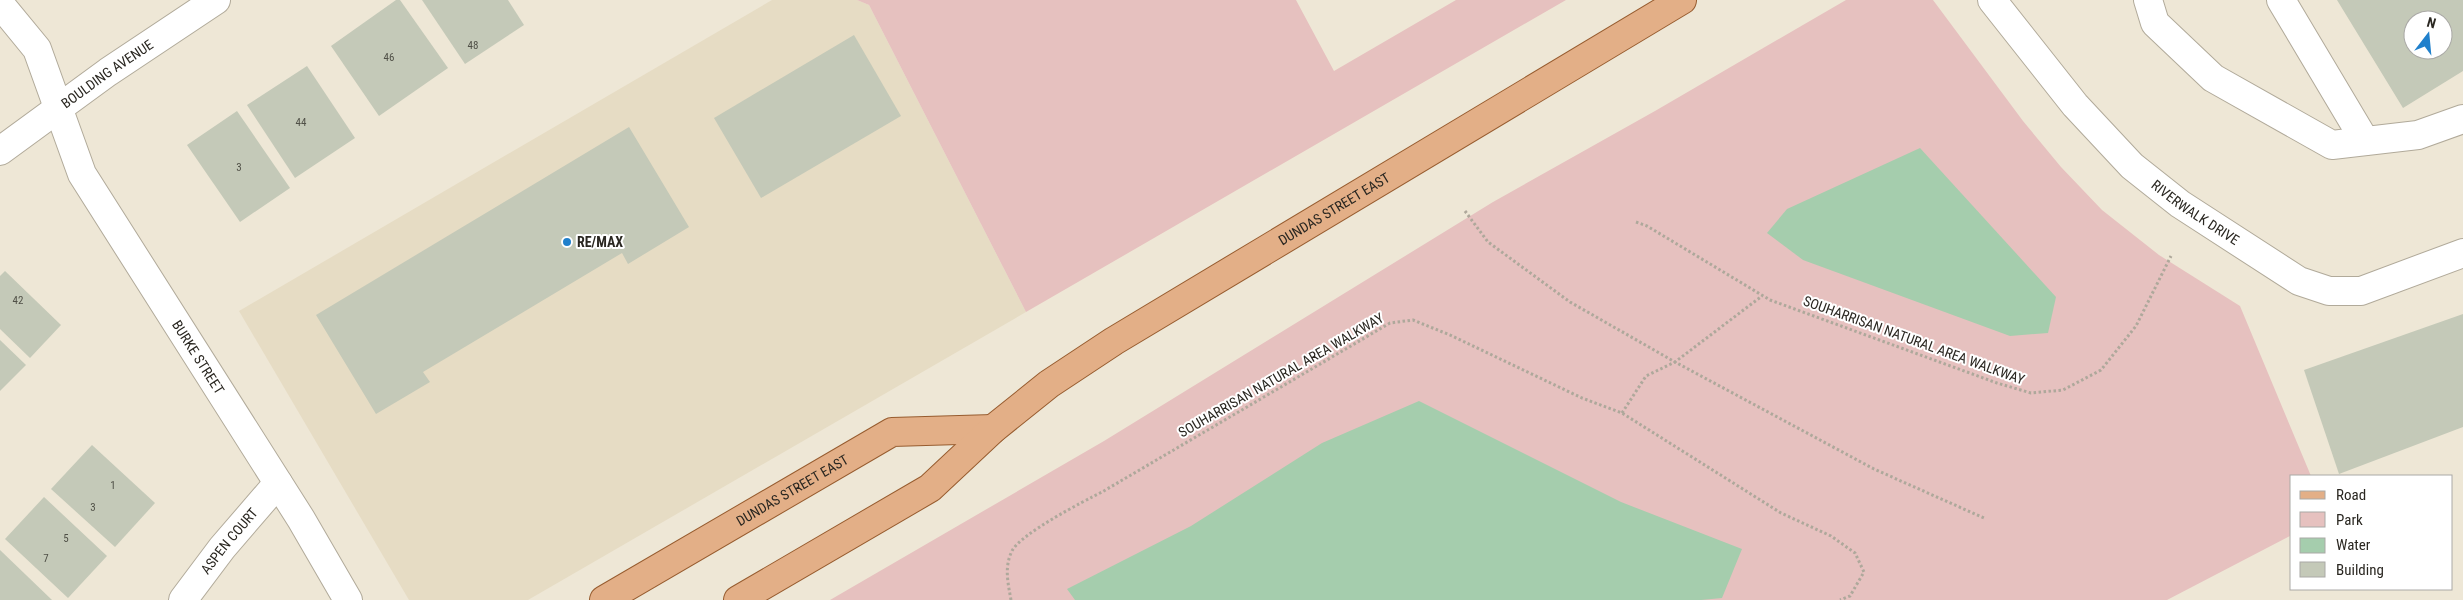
<svg xmlns="http://www.w3.org/2000/svg" width="2463" height="600" font-family="'Roboto Condensed',sans-serif">
  <style>
    .built { fill: #e6dcc4 }
    .green { fill: #e6c1bf }
    .water { fill: #a5cdad }
    .building { fill: #c4c9b8; fill-rule: evenodd }
    .lines { fill: none; stroke-linecap: round; stroke-linejoin: round }
    .minor-casing { stroke: #b1aa9a; stroke-width: 30 }
    .major-casing { stroke: #975c2f; stroke-width: 30 }
    .path { stroke: #aea89b; stroke-width: 3; stroke-dasharray: 2.5 2.5; stroke-linecap: butt }
    .minor { stroke: #fff; stroke-width: 28 }
    .major { stroke: #e3af87; stroke-width: 28 }
    .poi-dot { fill: #2080cc; stroke: #fff; stroke-width: 2 }
    .labels { text-anchor: middle; stroke-width: 4; stroke-linejoin: round; paint-order: stroke }
    .number-label { font-size: 11px; fill: #505047 }
    .street-label { font-size: 14px; fill: #2a2721; stroke: #fff }
    .poi-label { font-size: 14px; font-weight: bold; fill: #2a2721; stroke: #fff; text-anchor: start }
  </style>
  <rect width="100%" height="100%" fill="#eee7d6"/>
  <polygon class="built" points="772,0 857,0 869,5 1026,312 528,600 409,600 239,311"/>
  <g class="green">
    <polygon points="857,0 1296,0 1334,71 1456,0 1566,0 1026,312 869,5"/>
    <polygon points="1846,0 1933,0 2023,121 2061,167 2102,210 2159,255 2240,306 2311,476 2292,476 2292,535 2167,600 830,600 1104,441 1493,202 1655,111"/>
  </g>
  <g class="water">
    <polygon points="1920,148 2056,297 2048,333 2010,336 1803,260 1767,233 1787,209"/>
    <polygon points="1419,401 1621,502 1742,549 1722,598 1701,600 1075,600 1067,589 1191,526 1322,443"/>
  </g>
  <g class="building">
    <polygon points="396,0 400,0 448,68 379,116 331,46"/>
    <polygon points="422,0 508,0 524,25 465,64"/>
    <path d="M2337 0H2463V71L2403 108ZM2413 20H2443V50H2413Z"/>
    <polygon points="854,35 901,116 761,198 714,118"/>
    <polygon points="307,66 355,138 295,178 247,105"/>
    <polygon points="237,111 290,188 240,222 187,145"/>
    <polygon points="629,127 689,227 628,264 622,253 423,372 430,382 376,414 316,315"/>
    <polygon points="5,271 61,325 30,358 0,329 0,276"/>
    <polygon points="2463,314 2463,427 2339,474 2304,370"/>
    <polygon points="0,340 26,365 0,391"/>
    <polygon points="92,445 155,503 115,547 51,489"/>
    <polygon points="44,497 107,556 68,598 5,539"/>
    <polygon points="0,550 52,600 0,600"/>
  </g>
  <g class="lines">
    <defs>
      <g id="minor">
        <path id="s1" d="M1992 0 2075 105 2132 166 2180 204 2299 281 2329 291H2361L2463 253"/>
        <polyline points="2148,0 2155,23 2213,78 2332,145 2418,135 2463,119"/>
        <polyline points="2281,0 2365,141"/>
        <path id="s2" d="M0 4 37 49 82 174 301 519 348 600"/>
        <path id="s3" d="M0 151 108 72 216 0"/>
        <path id="s4" d="M183 600 222 548 278 483"/>
      </g>
      <g id="major">
        <path id="s5" d="M604 600 892 432 993 429"/>
        <path id="s6" d="M738 600 930 488 993 429 1049 384 1114 341 1682 0"/>
      </g>
    </defs>
    <use href="#minor" class="minor-casing"/>
    <use href="#major" class="major-casing"/>
    <g class="path">
      <polyline points="1465,211 1488,242 1570,302 1675,362 1762,296"/>
      <polyline points="1636,222 1647,226 1770,300 1997,383 2031,393 2063,390 2101,370 2136,326 2171,256"/>
      <polyline points="1622,413 1646,376 1675,362 1874,469 1984,518"/>
      <path d="M1011 600C1008 583 1004 567 1012 551 1020 534 1084 501 1102 492L1390 323 1413 320 1450 335 1582 398 1622 413 1781 513 1831 536 1855 553 1864 572 1850 596 1840 600"/>
    </g>
    <use href="#minor" class="minor"/>
    <use href="#major" class="major"/>
  </g>
  <circle class="poi-dot" cx="567" cy="242" r="5"/>
  <g class="labels">
    <g class="number-label">
      <text x="473" y="49">48</text>
      <text x="389" y="61">46</text>
      <text x="301" y="126">44</text>
      <text x="239" y="171">3</text>
      <text x="18" y="304">42</text>
      <text x="113" y="489">1</text>
      <text x="93" y="511">3</text>
      <text x="66" y="542">5</text>
      <text x="46" y="562">7</text>
    </g>
    <g class="street-label">
      <text dy="5" stroke="none"><textPath href="#s3" startOffset="132">BOULDING AVENUE</textPath></text>
      <text dy="5" stroke="none"><textPath href="#s6" startOffset="715">DUNDAS STREET EAST</textPath></text>
      <text dy="5" stroke="none"><textPath href="#s1" startOffset="296">RIVERWALK DRIVE</textPath></text>
      <text transform="translate(1914 340) rotate(20)" y="5">SOUHARRISAN NATURAL AREA WALKWAY</text>
      <text dy="5" stroke="none"><textPath href="#s2" startOffset="408">BURKE STREET</textPath></text>
      <text transform="translate(1281 375) rotate(-30)" y="5">SOUHARRISAN NATURAL AREA WALKWAY</text>
      <text dy="5" stroke="none"><textPath href="#s5" startOffset="218">DUNDAS STREET EAST</textPath></text>
      <text dy="5" stroke="none"><textPath href="#s4" startOffset="75">ASPEN COURT</textPath></text>
    </g>
    <g class="poi-label">
      <text x="577" y="247">RE/MAX</text>
    </g>
  </g>
  <rect x="2290" y="475" width="162" height="115" fill="#ffffff" stroke="#aaa9a6"/>
  <rect x="2300" y="491" width="25" height="8" fill="#e3af87" stroke="#aaa9a6"/>
  <text x="2336" y="500" font-size="15" fill="#2a2721">Road</text>
  <rect x="2300" y="512" width="25" height="15" fill="#e6c1bf" stroke="#aaa9a6"/>
  <text x="2336" y="525" font-size="15" fill="#2a2721">Park</text>
  <rect x="2300" y="538" width="25" height="15" fill="#a5cdad" stroke="#aaa9a6"/>
  <text x="2336" y="550" font-size="15" fill="#2a2721">Water</text>
  <rect x="2300" y="562" width="25" height="15" fill="#c4c9b8" stroke="#aaa9a6"/>
  <text x="2336" y="575" font-size="15" fill="#2a2721">Building</text>
  <g transform="translate(2428 35) rotate(16)"><circle r="24" fill="#ffffff" stroke="#aaa9a6"/>
  <path d="M0-4L9 19L0 12L-9 19Z" fill="#2080cc"/>
  <text y="-8" font-size="14" font-weight="bold" text-anchor="middle" fill="#2a2721">N</text>
  </g>
</svg>
